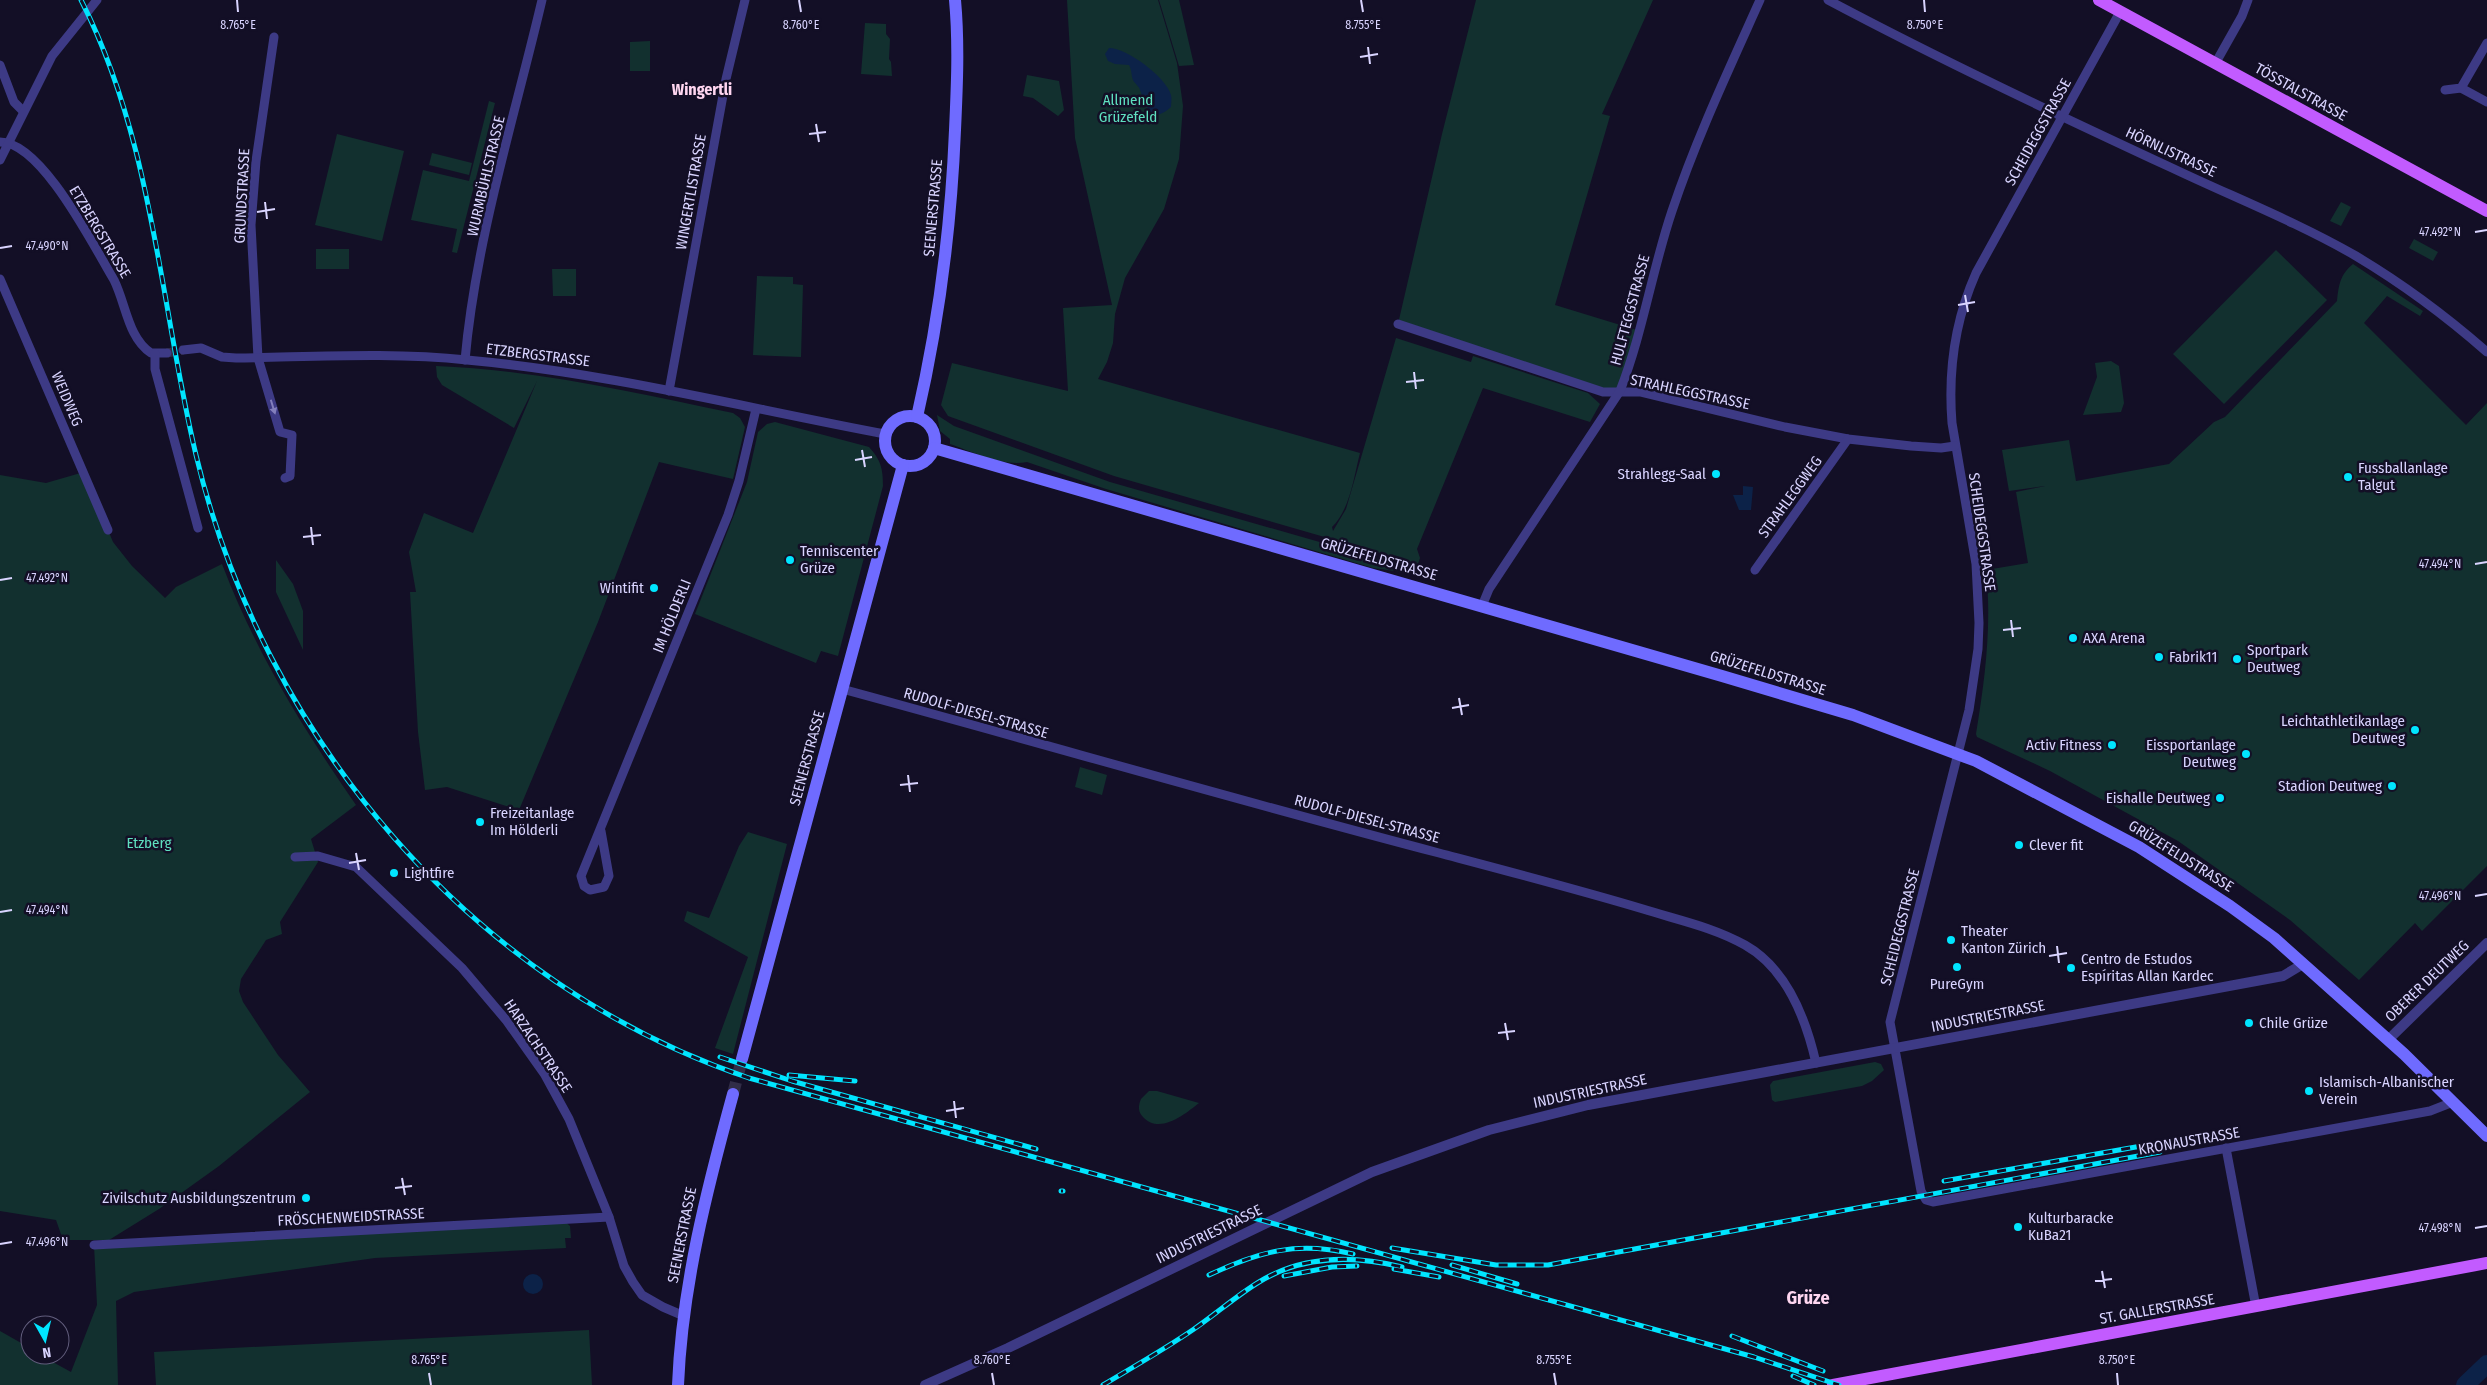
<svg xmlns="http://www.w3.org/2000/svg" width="2487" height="1385" font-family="'Fira Sans Condensed',sans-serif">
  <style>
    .green { fill: #12302f }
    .water { fill: #0c2248 }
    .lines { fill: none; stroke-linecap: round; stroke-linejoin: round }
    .river { stroke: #0c2248; stroke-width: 18 }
    .minor-tunnel { stroke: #312d47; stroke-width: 9; stroke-dasharray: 9 4.5; stroke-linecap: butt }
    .secondary-tunnel { stroke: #312d47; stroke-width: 12; stroke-dasharray: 12 6; stroke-linecap: butt }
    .minor { stroke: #3d3a85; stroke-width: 9 }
    .tertiary { stroke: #3d3a85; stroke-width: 10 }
    .secondary { stroke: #6f6bff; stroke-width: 12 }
    .primary { stroke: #c25bff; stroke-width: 12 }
    .rail-casing { stroke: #00e5ff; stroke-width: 5 }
    .rail { stroke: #130f26; stroke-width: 3; stroke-dasharray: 9; stroke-linecap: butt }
    .oneway { fill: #837fbc }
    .ticks { fill: none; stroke: #d9d4ff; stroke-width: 2 }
    .poi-dot { fill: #00e5ff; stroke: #130f26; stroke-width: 2 }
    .labels { text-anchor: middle; stroke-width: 5; stroke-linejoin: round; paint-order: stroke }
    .street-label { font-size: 15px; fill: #d9d4ff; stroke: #130f26 }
    .park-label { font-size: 15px; fill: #5fe0c0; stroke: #130f26 }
    .poi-label { font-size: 15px; fill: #d9d4ff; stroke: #130f26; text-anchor: start }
    .neighbourhood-label { font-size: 16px; font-weight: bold; fill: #ffd6f0; stroke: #130f26 }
    .quarter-label { font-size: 18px; font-weight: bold; fill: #ffd6f0; stroke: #130f26 }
    .ticks-label { font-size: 12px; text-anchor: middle; fill: #d9d4ff; stroke: #130f26; stroke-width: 5; stroke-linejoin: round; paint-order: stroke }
  </style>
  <rect width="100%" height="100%" fill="#130f26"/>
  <g class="green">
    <path d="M1067 0H1158L1177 63 1183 106 1179 159 1164 209 1125 278 1115 314 1113 343 1107 362 1098 379 1360 453C1354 476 1350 510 1332 527L1333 531 1346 509 1396 338 1471 362 1473 356 1588 393 1600 404 1590 422 1483 388 1417 549 1420 558 1418 564 1114 476 948 416 941 405 952 363 1068 391 1063 308 1112 305 1075 138Z"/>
    <polygon points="1159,0 1179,0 1194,65 1179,66"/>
    <polygon points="1476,0 1653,0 1602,114 1610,116 1555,305 1640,331 1620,391 1603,392 1398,324 1442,134"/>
    <polygon points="865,23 886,24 886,34 890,39 889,59 891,62 892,76 861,74"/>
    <polygon points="650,41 650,71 630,71 630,42"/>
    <polygon points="1027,75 1059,81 1064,110 1058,116 1033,98 1023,96"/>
    <polygon points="489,101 495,103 457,253 452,252 457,229 411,220 423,170 469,181"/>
    <polygon points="337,134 404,151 382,241 315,225"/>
    <polygon points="432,153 472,163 469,175 429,165"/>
    <polygon points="2341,202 2351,207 2341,226 2330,221"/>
    <polygon points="2414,239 2438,252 2433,261 2409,248"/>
    <rect x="316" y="249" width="33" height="20"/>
    <polygon points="2276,250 2327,300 2224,404 2173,354"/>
    <path d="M2353 264 2423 311 2420 316 2387 296 2364 323 2466 425 2487 403V866L2422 931 2415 923 2359 980 2290 920 2178 841 2050 771 1977 737 1976 734C1985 679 1992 626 1986 570L2028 563 2016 492 2045 486 2009 491 2002 450 2069 440 2076 481 2169 464 2214 422 2225 417 2337 301C2339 284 2340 275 2353 264Z"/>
    <polygon points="552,269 576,269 576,296 553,296"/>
    <polygon points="757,276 793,277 793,284 803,285 801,357 753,355"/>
    <polygon points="2111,361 2119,366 2124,403 2121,412 2083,415 2097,377 2095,363"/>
    <path d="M436 366C538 370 635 393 733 413L740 418 745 427 733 479 659 462 598 622 519 810 447 787 425 790 418 732 410 592H416L409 552 424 513 473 533 537 381 514 428 442 385 437 377Z"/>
    <path d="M937 415 954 426 1110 482 1410 568 1409 573 1373 568 1106 489 1027 462C1003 467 973 452 950 444V439L940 431Z"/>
    <path d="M775 422 869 447C881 460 883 469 883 486L838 656 821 651 816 663 695 614 747 482 758 432 767 424Z"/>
    <path d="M84 472 113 542 132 566 165 598 176 587 222 564C256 653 302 727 356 805L311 839 318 862 280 922 282 934 266 940 241 979 239 991 243 1002 278 1055 310 1092 219 1166 159 1209 109 1240H63L56 1220 0 1211V475L46 483Z"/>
    <polygon points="276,560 293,584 303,611 303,650 276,592"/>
    <polygon points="1080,767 1107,775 1102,795 1075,787"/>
    <polygon points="748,832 787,844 733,1054 715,1048 748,957 684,921 687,911 709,918 739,846"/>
    <polygon points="1875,1062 1881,1064 1884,1070 1872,1081 1862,1086 1775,1102 1772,1100 1770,1085 1773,1081"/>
    <path d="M1149 1091H1157L1199 1103C1185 1114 1160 1135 1143 1117 1138 1112 1138 1106 1141 1099Z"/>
    <polygon points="562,1219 570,1226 571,1238 565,1238 566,1248 375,1258 134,1292 116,1301 118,1385 0,1385 0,1331 30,1348 30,1355 40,1355 71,1372 97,1305 94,1245"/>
    <polygon points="589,1330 592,1385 156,1385 154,1352"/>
  </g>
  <g class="water">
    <path d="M1109 48C1127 48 1166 77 1171 95 1172 98 1171 103 1171 107 1150 126 1146 105 1140 90 1139 86 1135 84 1133 80 1131 75 1132 70 1129 65L1115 64 1108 61 1105 54Z"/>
    <polygon points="1743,486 1753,487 1751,510 1739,510 1733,495 1743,495"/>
    <circle cx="533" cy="1284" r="10"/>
  </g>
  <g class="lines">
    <polyline class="river" points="2465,1385 2487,1364"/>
    <polyline class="minor-tunnel" points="167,353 183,350"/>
    <polyline class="secondary-tunnel" points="733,1094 742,1059"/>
    <g class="minor">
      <path d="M1828 0C1941 60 2056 114 2172 168 2233 197 2297 222 2356 256 2403 284 2446 316 2487 352"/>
      <path d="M2120 12 1976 273C1955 320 1948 372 1952 423L1976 564 1979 623 1978 649 1969 710 1890 1022 1921 1191 1926 1200 1933 1202 2430 1111 2453 1102"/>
      <polyline points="274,37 256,161 251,225 258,358 280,432 292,435 290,476 285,478"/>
      <polyline points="2215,64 2242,16 2248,0"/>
      <polyline points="0,65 14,102 23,111"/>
      <polyline points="2461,88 2487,102"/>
      <polyline points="2445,90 2461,88 2487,43"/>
      <path d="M0 142C42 142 94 247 114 280 126 304 128 338 151 353H167"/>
      <polyline points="0,160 52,56 97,0"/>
      <polyline points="0,279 108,530"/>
      <polyline points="1398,324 1603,392 1640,392 1785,427 1848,439 1911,446 1941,448 1955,446"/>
      <path d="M183 350 201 348 222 357 236 358C313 357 391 352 467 360 609 373 746 408 885 434"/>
      <polyline points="155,354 155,369 198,528"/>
      <path d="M465 360C476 238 514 119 542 0"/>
      <polyline points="669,391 726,79 745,0"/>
      <polyline points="1755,570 1848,439"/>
      <path d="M1482 606 1489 589 1620 391C1643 332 1652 270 1672 211 1696 139 1729 69 1760 0"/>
      <path d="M842 689C1041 743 1240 801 1439 853 1507 871 1576 889 1643 909 1678 920 1713 927 1745 945 1786 968 1806 1019 1816 1063"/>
      <polyline points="601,831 609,876 604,887 590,890 584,886 581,876 728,515 739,481 756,409"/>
      <polyline points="295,857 318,856 356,867 462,968 506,1020 545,1075 569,1119 609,1217 624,1266 633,1282 642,1295 663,1307 684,1316"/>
      <polyline points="2226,1148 2256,1307"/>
      <polyline points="94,1245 609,1217"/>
    </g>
    <g class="tertiary">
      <polyline points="2388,1040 2487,943"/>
      <polyline points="925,1385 1008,1348 1372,1172 1489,1130 1588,1105 2283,976 2303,964"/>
    </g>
    <g class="secondary">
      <circle cx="910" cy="441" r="25"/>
      <path d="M917 417C939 322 951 227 955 130 957 87 959 43 955 0"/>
      <polyline points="934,448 1722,676 1853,715 1976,761 2139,847 2230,906 2274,938 2404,1054 2487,1136"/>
      <polyline points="742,1059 903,465"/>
      <path d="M678 1385C682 1286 707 1189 733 1094"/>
    </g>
    <g class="primary">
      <polyline points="2099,0 2487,211"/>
      <polyline points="1833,1385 2487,1263"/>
    </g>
    <defs>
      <g id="rail">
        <path d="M81 0C153 141 160 304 196 455 263 737 472 985 749 1078L1754 1357 1839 1385"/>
        <polyline points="720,1057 792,1081 1036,1149"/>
        <polyline points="789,1075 855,1081"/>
        <polyline points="1944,1181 2164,1142"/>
        <polyline points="1061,1191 1063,1191"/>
        <polyline points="1392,1248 1496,1265 1548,1265 2160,1152"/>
        <polyline points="1452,1265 1517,1284"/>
        <polyline points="1394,1269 1439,1277"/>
        <path d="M1209 1275C1260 1251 1297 1241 1353 1254"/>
        <polyline points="1284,1276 1332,1267 1357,1266"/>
        <polyline points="1732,1336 1823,1371"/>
        <polyline points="1793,1376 1814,1385"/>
        <path d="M1103 1385C1133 1367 1165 1349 1194 1329 1216 1314 1236 1296 1259 1282 1303 1255 1353 1255 1402 1267"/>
      </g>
    </defs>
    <use href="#rail" class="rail-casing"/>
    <use href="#rail" class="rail"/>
  </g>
  <defs><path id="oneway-solid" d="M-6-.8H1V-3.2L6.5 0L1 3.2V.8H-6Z" transform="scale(1.25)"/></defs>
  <use class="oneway" href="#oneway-solid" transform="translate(273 407) rotate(73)"/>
  <path class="ticks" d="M237 0 238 12M799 0 801 12M1361 0 1363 12M1924 0 1925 12M1368 47 1370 64M1360 57 1378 54M816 124 819 142M809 134 826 132M265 202 267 219M257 212 275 209M2475 232 2487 230M0 248 12 246M1965 295 1968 312M1958 305 1975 302M1414 372 1416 389M1406 382 1424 380M862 450 865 467M855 460 872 457M311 527 313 545M303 537 321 535M2475 564 2487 562M0 580 12 578M2011 620 2013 637M2003 630 2021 628M1459 698 1462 715M1452 708 1469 705M908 775 910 792M900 785 918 783M356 853 359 870M349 863 366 860M2475 896 2487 894M0 912 12 910M2057 946 2059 963M2049 956 2067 953M1505 1023 1508 1040M1498 1033 1515 1031M954 1101 956 1118M946 1111 964 1108M402 1178 405 1195M395 1188 412 1186M2475 1228 2487 1226M0 1244 12 1242M2102 1271 2105 1288M2095 1281 2112 1279M429 1373 431 1385M992 1373 994 1385M1554 1373 1556 1385M2117 1373 2118 1385"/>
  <g class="poi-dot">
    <circle cx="1716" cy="474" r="5"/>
    <circle cx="2348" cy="477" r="5"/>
    <circle cx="790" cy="560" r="5"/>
    <circle cx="654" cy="588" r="5"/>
    <circle cx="2073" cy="638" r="5"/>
    <circle cx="2159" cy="657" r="5"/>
    <circle cx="2237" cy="659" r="5"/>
    <circle cx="2415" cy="730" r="5"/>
    <circle cx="2112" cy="745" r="5"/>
    <circle cx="2246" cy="754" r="5"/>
    <circle cx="2392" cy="786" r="5"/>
    <circle cx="2220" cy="798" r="5"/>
    <circle cx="480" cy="822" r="5"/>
    <circle cx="2019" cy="845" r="5"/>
    <circle cx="394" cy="873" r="5"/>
    <circle cx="1951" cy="940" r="5"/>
    <circle cx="1957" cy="967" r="5"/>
    <circle cx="2071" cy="968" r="5"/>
    <circle cx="2249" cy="1023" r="5"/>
    <circle cx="2309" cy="1091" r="5"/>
    <circle cx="306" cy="1198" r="5"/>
    <circle cx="2018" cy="1227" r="5"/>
  </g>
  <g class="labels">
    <g class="street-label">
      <text transform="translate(2301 92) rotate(29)" y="5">TÖSSTALSTRASSE</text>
      <text transform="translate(2038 132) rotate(-61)" y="5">SCHEIDEGGSTRASSE</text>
      <text transform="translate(2171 152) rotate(25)" y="5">HÖRNLISTRASSE</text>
      <text transform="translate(486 176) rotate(-77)" y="5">WURMBÜHLSTRASSE</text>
      <text transform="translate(691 192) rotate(-80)" y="5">WINGERTLISTRASSE</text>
      <text transform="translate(242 196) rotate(-87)" y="5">GRUNDSTRASSE</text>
      <text transform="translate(933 208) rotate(-85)" y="5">SEENERSTRASSE</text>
      <text transform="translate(100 232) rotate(59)" y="5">ETZBERGSTRASSE</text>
      <text transform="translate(1630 310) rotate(-75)" y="5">HULFTEGGSTRASSE</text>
      <text transform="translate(538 355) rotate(7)" y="5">ETZBERGSTRASSE</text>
      <text transform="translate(1690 392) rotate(12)" y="5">STRAHLEGGSTRASSE</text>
      <text transform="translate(67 399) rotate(67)" y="5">WEIDWEG</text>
      <text transform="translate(1790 497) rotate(-54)" y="5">STRAHLEGGWEG</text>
      <text transform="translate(1982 532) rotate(82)" y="5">SCHEIDEGGSTRASSE</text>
      <text transform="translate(1379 559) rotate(16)" y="5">GRÜZEFELDSTRASSE</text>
      <text transform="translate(672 616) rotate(-68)" y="5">IM HÖLDERLI</text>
      <text transform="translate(1768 673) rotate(17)" y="5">GRÜZEFELDSTRASSE</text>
      <text transform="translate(976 713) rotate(16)" y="5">RUDOLF-DIESEL-STRASSE</text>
      <text transform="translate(807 758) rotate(-75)" y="5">SEENERSTRASSE</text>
      <text transform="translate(1367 819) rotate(15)" y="5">RUDOLF-DIESEL-STRASSE</text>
      <text transform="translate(2181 856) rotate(32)" y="5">GRÜZEFELDSTRASSE</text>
      <text transform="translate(1900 927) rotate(-76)" y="5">SCHEIDEGGSTRASSE</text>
      <text transform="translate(2427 981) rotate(-44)" y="5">OBERER DEUTWEG</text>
      <text transform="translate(1988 1016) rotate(-11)" y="5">INDUSTRIESTRASSE</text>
      <text transform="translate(538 1046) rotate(56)" y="5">HARZACHSTRASSE</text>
      <text transform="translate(1590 1091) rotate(-12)" y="5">INDUSTRIESTRASSE</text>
      <text transform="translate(2189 1141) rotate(-10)" y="5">KRONAUSTRASSE</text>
      <text transform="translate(351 1217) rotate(-3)" y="5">FRÖSCHENWEIDSTRASSE</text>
      <text transform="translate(1209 1234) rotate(-26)" y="5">INDUSTRIESTRASSE</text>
      <text transform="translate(682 1235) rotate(-79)" y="5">SEENERSTRASSE</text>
      <text transform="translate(2157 1309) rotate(-10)" y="5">ST. GALLERSTRASSE</text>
    </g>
    <g class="park-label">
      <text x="1128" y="105">Allmend<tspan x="1128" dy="17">Grüzefeld</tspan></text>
      <text x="149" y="848">Etzberg</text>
    </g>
    <g class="poi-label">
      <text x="2358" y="473">Fussballanlage<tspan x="2358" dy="17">Talgut</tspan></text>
      <text x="1706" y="479" text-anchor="end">Strahlegg-Saal</text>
      <text x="800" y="556">Tenniscenter<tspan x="800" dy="17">Grüze</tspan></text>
      <text x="644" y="593" text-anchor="end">Wintifit</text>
      <text x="2083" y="643">AXA Arena</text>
      <text x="2247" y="655">Sportpark<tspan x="2247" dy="17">Deutweg</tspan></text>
      <text x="2169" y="662">Fabrik11</text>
      <text x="2405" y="726" text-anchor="end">Leichtathletikanlage<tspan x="2405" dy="17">Deutweg</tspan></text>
      <text x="2102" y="750" text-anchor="end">Activ Fitness</text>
      <text x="2236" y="750" text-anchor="end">Eissportanlage<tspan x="2236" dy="17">Deutweg</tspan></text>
      <text x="2382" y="791" text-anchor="end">Stadion Deutweg</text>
      <text x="2210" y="803" text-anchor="end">Eishalle Deutweg</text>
      <text x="490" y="818">Freizeitanlage<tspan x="490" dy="17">Im Hölderli</tspan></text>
      <text x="2029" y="850">Clever fit</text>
      <text x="404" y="878">Lightfire</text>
      <text x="1961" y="936">Theater<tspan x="1961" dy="17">Kanton Zürich</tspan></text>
      <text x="2081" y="964">Centro de Estudos<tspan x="2081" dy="17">Espíritas Allan Kardec</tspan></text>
      <text x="1957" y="989" text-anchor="middle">PureGym</text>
      <text x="2259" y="1028">Chile Grüze</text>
      <text x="2319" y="1087">Islamisch-Albanischer<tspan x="2319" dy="17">Verein</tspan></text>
      <text x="296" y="1203" text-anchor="end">Zivilschutz Ausbildungszentrum</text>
      <text x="2028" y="1223">Kulturbaracke<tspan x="2028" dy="17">KuBa21</tspan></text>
    </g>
    <g class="neighbourhood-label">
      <text x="702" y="95">Wingertli</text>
    </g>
    <g class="quarter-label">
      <text x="1808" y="1304">Grüze</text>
    </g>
  </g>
  <g class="ticks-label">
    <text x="238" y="29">8.765°E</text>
    <text x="801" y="29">8.760°E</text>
    <text x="1363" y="29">8.755°E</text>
    <text x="1925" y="29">8.750°E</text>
    <text x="2440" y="236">47.492°N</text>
    <text x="47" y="250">47.490°N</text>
    <text x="2440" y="568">47.494°N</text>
    <text x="47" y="582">47.492°N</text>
    <text x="2440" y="900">47.496°N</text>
    <text x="47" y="914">47.494°N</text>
    <text x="2440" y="1232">47.498°N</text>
    <text x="47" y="1246">47.496°N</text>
    <text x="429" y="1364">8.765°E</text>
    <text x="992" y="1364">8.760°E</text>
    <text x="1554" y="1364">8.755°E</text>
    <text x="2117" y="1364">8.750°E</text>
  </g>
  <g transform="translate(45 1340) rotate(172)"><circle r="24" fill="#130f26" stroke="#625e7d"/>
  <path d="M0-4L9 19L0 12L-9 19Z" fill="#00e5ff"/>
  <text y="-8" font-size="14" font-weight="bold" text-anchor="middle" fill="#d9d4ff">N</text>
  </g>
</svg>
